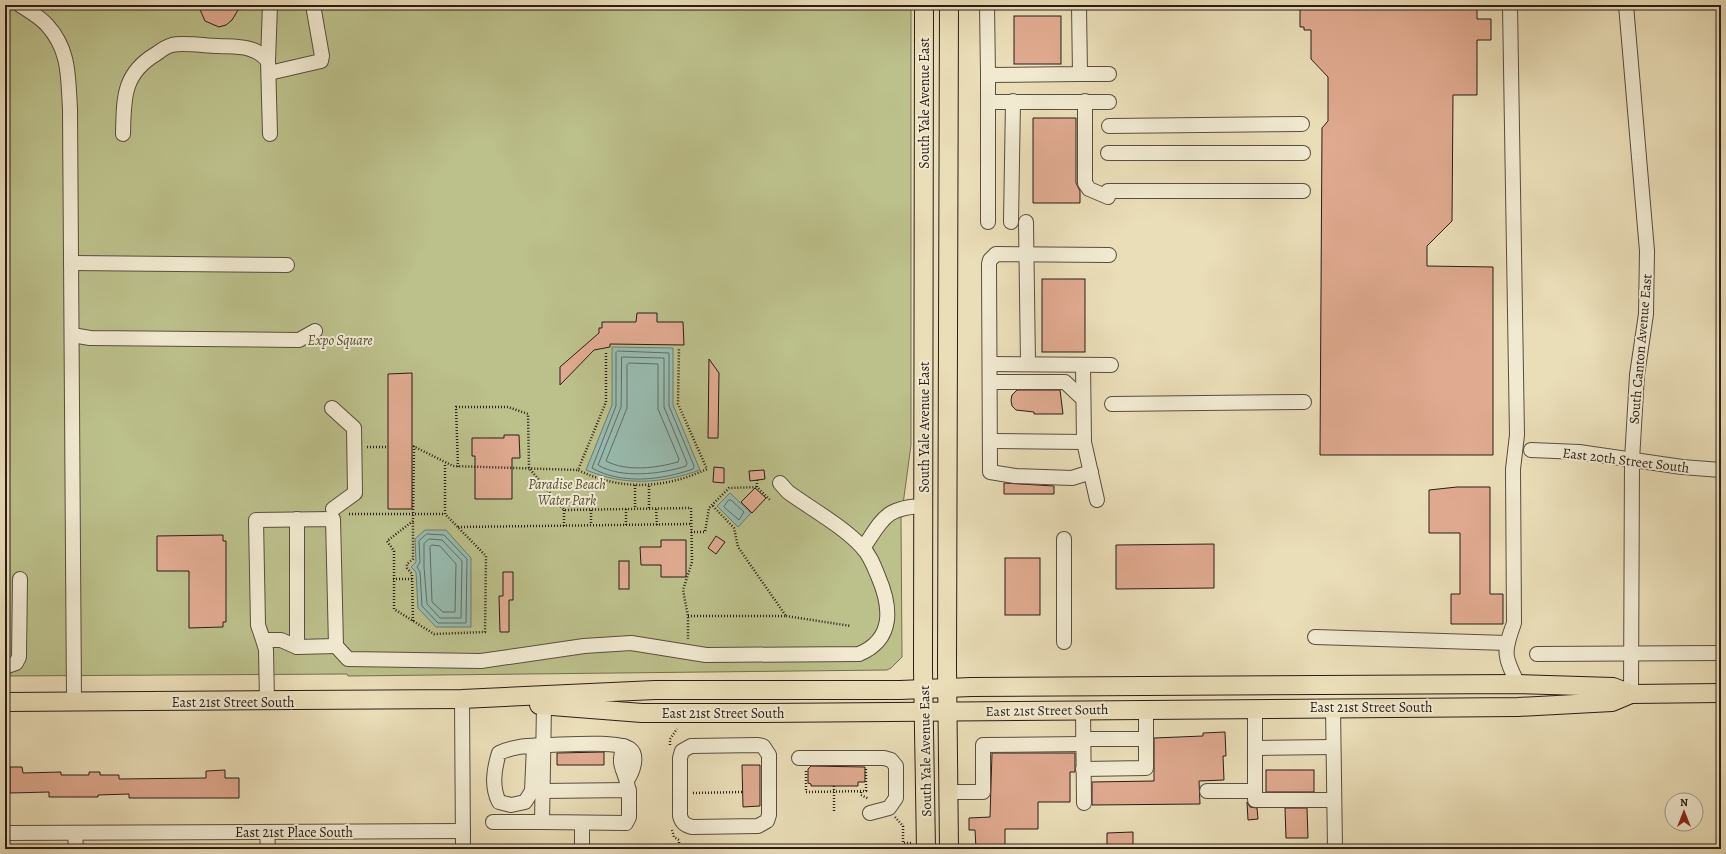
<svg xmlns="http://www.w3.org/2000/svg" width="1726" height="854" font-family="Alegreya,serif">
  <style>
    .green { fill: #bcc08b; stroke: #746e51 }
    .water { fill: #98bcb1; stroke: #6c7c73 }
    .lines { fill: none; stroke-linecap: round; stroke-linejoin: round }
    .shore { stroke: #626c64; stroke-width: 1 }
    .building { fill: #e0aa90; stroke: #2b1d17 }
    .minor-casing { stroke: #5b4d3f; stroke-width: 16 }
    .major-casing { stroke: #2b1d17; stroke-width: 20 }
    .path { stroke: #2b1d17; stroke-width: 2.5; stroke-dasharray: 1 2; stroke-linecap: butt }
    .minor { stroke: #f1ead1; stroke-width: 14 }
    .major { stroke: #eadeb8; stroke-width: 18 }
    .labels { text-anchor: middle; stroke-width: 4; stroke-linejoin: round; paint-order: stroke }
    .street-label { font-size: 14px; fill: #2b1d17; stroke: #f1ead1 }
    .park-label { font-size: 14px; font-style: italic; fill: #564e3a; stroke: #f1ead1 }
  </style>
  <rect width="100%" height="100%" fill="#eadeb8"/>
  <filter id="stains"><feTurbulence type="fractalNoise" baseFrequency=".005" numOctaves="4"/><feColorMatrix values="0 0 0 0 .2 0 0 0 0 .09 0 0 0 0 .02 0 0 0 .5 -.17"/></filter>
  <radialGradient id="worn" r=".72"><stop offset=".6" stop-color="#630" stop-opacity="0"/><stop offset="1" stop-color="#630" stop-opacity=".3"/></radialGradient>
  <polygon class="green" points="5,5 911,5 911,445 901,519 902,657 891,668 887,670 348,676 347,674 5,676"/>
  <g class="water">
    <path d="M612 347 673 348V405L700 470C661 484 624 486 586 470L612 405Z"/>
    <polygon points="730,493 751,513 738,527 717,506"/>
    <polygon points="425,530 446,530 471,558 471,627 436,627 418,608 416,572 411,567 416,562 415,539"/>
  </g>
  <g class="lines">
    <g class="shore">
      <path d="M618 351 669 353V406L694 466 693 469C662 480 622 485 592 468L616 406V353Z"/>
      <path d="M622 357 664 358V407L687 463 686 466C662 474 621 479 598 465L621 407Z"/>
      <path d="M629 363 658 364V409L679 459 678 462C656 468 627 472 606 461L627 408V365Z"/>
      <polygon points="729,500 731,500 744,512 739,520 724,507"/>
      <polygon points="427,534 444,535 467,559 466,623 438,623 422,606 420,572 417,567 420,562 419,541"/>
      <polygon points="429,539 442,540 462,561 461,618 440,618 427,604 424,567 424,544"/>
      <polygon points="432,545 440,546 456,564 455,612 443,612 432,602 430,547"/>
    </g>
  </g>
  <g class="building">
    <polygon points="198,5 241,5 232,20 226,25 219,27 205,21"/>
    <polygon points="1300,5 1477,5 1477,19 1491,19 1491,40 1477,40 1477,95 1453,95 1452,221 1427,246 1427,266 1493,267 1493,455 1320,455 1322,128 1328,121 1328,77 1311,59 1311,30 1304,30 1304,27 1300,27"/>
    <rect x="1014" y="16" width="47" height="48"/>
    <polygon points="1033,118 1076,118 1076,183 1080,191 1080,203 1033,203"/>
    <rect x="1042" y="279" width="43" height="73"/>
    <polygon points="637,313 657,313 657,322 683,322 684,345 610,344 610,347 594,350 560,385 560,367 599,333 599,328 602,328 602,322 636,322"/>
    <polygon points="709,359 719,373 718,438 708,438"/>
    <polygon points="412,373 412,509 388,509 388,374"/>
    <polygon points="1060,390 1063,414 1034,414 1034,412 1016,410 1012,406 1011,400 1012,395 1017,390"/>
    <polygon points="504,435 519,435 520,458 512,458 512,499 475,499 475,456 472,456 472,438 504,438"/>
    <polygon points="714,467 724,468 724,483 713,482"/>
    <polygon points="764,470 765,479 750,481 749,471"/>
    <polygon points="1004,483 1054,486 1054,494 1004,494"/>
    <polygon points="1457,487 1490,487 1490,594 1503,594 1503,624 1451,624 1451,594 1460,594 1460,533 1429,533 1429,490"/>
    <polygon points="755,488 766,498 752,513 741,502"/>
    <polygon points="223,535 223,541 226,541 226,622 223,622 223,627 189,628 189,571 157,571 157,536"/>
    <polygon points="716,536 725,542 716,554 708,548"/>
    <polygon points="661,540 686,540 686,577 661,577 661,565 641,565 640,547 661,547"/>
    <polygon points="1214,544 1214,588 1116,589 1116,545"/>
    <rect x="1005" y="558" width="35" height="57"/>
    <rect x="619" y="561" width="10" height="28"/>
    <polygon points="503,572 513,572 513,600 509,600 509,632 500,632 499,596 503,596"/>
    <polygon points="1225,732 1226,756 1223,756 1224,780 1199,781 1200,804 1092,805 1092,782 1154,781 1154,738 1203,736 1203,733"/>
    <polygon points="604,752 604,765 557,765 557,753"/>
    <polygon points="992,753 1075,753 1075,772 1070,772 1070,802 1038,802 1038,829 1005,829 1005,849 976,849 975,830 969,830 969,818 990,817"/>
    <polygon points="742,765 760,765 760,806 743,807"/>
    <polygon points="811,766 865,767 865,782 858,782 858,786 811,786 811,784 808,783 808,769"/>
    <polygon points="10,767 22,767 23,773 61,772 61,775 89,775 89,772 100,772 100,775 119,775 119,779 206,778 206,771 225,770 225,778 239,778 239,798 129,798 129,794 98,795 98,797 49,797 49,792 10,793"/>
    <rect x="1266" y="770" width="48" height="22"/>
    <polygon points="1247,802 1250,807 1257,808 1258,819 1248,820"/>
    <polygon points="1285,808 1307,808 1308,838 1286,838"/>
    <polygon points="1133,832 1133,849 1107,849 1107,833"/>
  </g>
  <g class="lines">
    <defs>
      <g id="minor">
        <path d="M20 5C29 11 40 17 47 25 70 50 68 78 70 109L74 702"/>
        <polyline points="987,5 988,75 1080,74 1079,5"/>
        <path d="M1510 5 1517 435 1513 469 1514 623C1503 653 1504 656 1518 684"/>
        <polyline points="1626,5 1647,251 1646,314 1637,375 1632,460 1631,694"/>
        <polyline points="268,61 270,5"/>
        <polyline points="269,73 321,61 322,56 313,5"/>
        <polyline points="1080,74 1109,74"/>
        <polyline points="1085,101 1085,183 1089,189 1108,197"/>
        <polyline points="989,102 1109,102"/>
        <polyline points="1109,126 1302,124"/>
        <path d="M123 134C124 100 122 74 156 54 160 51 167 46 172 45 182 42 206 46 218 46 238 47 255 45 268 61L270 134"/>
        <polyline points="1108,153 1303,153"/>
        <polyline points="1108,191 1303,191"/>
        <polyline points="988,222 988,75"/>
        <polyline points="1011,222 1013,101"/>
        <polyline points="1026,222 1028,364"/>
        <polyline points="71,263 287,265"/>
        <polyline points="72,335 90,338 299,340 315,331"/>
        <polyline points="990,364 1111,365"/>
        <polyline points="1083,365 1084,442 1097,500"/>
        <polyline points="990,382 1065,382 1083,399"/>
        <polyline points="1112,404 1304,402"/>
        <polyline points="332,408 354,428 355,493 333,509"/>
        <polyline points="990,441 1084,442"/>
        <polyline points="1531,450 1579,452 1682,467 1721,470"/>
        <polyline points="1091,472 1072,478 1015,476 990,472 989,264 990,260 996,254 1109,255"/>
        <polyline points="297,519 297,647"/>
        <polyline points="1064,539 1064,642"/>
        <path d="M863 548C883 519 885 507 924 506"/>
        <polyline points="1315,637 1507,643"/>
        <path d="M263 640H281L297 647 336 646 333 519 256 520 258 625C261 634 264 642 266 650L267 701"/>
        <path d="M336 646 348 659 481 661 584 646 631 643 706 655 859 654C895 639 891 606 878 576 874 566 870 555 862 547 844 527 810 508 788 492L780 483"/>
        <polyline points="1537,654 1721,653"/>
        <polyline points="5,667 16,663 19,657 20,579"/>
        <polyline points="462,699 463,849"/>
        <polyline points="1333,707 1335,849"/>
        <polyline points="1255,708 1255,800 1334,800"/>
        <polyline points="1083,710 1084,803"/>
        <polyline points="1083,739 1146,739"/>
        <path d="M758 745 763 746 769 755V815L767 821 758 826 692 827C685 825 682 823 680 816V758L682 751 691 746Z"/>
        <path d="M534 746 532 791 525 802 511 805 499 802C491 786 494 769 499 753 514 746 528 746 544 745 562 745 617 740 630 749 639 756 632 773 627 780"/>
        <path d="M624 746C616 768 626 769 628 788"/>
        <polyline points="1255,748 1333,747"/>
        <polyline points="799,758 884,758 891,760 896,766 896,798 889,808 870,813"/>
        <polyline points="1083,769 1146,768 1146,709"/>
        <polyline points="543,791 629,790 629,817 626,823 542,822 544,706"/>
        <polyline points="1207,791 1255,791"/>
        <polyline points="948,792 983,792 983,745 1083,744"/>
        <polyline points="493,822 542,822"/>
        <polyline points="582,823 582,849"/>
        <polyline points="267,832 268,849"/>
        <polyline points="5,833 463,831"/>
        <polyline points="75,833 76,849"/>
      </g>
      <g id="major">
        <polyline points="924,5 923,670 926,849"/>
        <polyline points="5,702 462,699 655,690 900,690 971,687 1518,684 1613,687 1631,694 1721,693"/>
        <polyline points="539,705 642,713 750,713 1518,707 1612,702 1631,694"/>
        <polyline points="949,849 947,668 949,5"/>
      </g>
    </defs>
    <use href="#minor" class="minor-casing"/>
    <use href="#major" class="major-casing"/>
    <g class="path">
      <path d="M606 353V402L578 470C621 491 664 489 707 469L678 404 679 348"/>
      <polyline points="413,446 453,466 578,470"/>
      <polyline points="414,446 413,521 387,541 394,551 394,609 434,634 485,632 486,556 445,514 445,463"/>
      <polyline points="367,447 388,447"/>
      <polyline points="458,467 456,407 508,407 528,414 529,468 564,510 691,508 692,562 683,590 688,616 688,639"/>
      <polyline points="757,480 757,487 771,501"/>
      <polyline points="635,485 635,509"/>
      <polyline points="649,486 649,509"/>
      <polyline points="626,509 626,525"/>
      <polyline points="656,509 657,525"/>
      <polyline points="564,510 564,526"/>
      <polyline points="591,510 591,525"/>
      <polyline points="349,514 445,514"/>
      <polyline points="458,527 691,524"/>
      <polyline points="691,532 705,532 709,508 729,488 757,487"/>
      <polyline points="393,579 412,579"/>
      <polyline points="688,616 786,616 738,547 734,528 712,505"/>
      <polyline points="786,616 851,626"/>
      <polyline points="413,621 412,574 407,568 407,564 413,559 413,521"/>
      <polyline points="670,745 670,739 677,729"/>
      <polyline points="806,771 806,792 866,791 866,769"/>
      <polyline points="834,786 834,813"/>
      <polyline points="861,792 861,795 869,799"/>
      <polyline points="693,793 742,792"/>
      <polyline points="895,817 903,826 903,843 911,843"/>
      <polyline points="672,830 674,837 679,840 679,849"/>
    </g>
    <use href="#minor" class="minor"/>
    <use href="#major" class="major"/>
  </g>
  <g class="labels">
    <g class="street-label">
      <text transform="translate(924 103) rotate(-90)" y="5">South Yale Avenue East</text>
      <text transform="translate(1640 349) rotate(-85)" y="5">South Canton Avenue East</text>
      <text transform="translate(924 427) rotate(-90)" y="5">South Yale Avenue East</text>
      <text transform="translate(1626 460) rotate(7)" y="5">East 20th Street South</text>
      <text x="233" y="707">East 21st Street South</text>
      <text x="1371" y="712">East 21st Street South</text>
      <text transform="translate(1047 710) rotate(-1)" y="5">East 21st Street South</text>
      <text x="723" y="718">East 21st Street South</text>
      <text transform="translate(925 751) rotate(-91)" y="5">South Yale Avenue East</text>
      <text x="294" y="837">East 21st Place South</text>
    </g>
    <g class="park-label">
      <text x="340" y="345">Expo Square</text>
      <text x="567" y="489">Paradise Beach<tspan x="567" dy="16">Water Park</tspan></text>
    </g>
  </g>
  <rect width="1726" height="854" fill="none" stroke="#eadeb8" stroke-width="20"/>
  <rect x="6" y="6" width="1714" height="842" fill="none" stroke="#2b1d17" stroke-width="2"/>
  <rect x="10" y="10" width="1706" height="834" fill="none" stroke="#2b1d17"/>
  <g transform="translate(1684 812)"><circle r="19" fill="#f1ead1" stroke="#a29887"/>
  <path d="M0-3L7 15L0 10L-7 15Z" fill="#8f2418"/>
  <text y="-6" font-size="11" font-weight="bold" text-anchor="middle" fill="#2b1d17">N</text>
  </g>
  <rect width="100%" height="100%" filter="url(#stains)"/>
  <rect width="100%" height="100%" fill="url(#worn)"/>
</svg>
